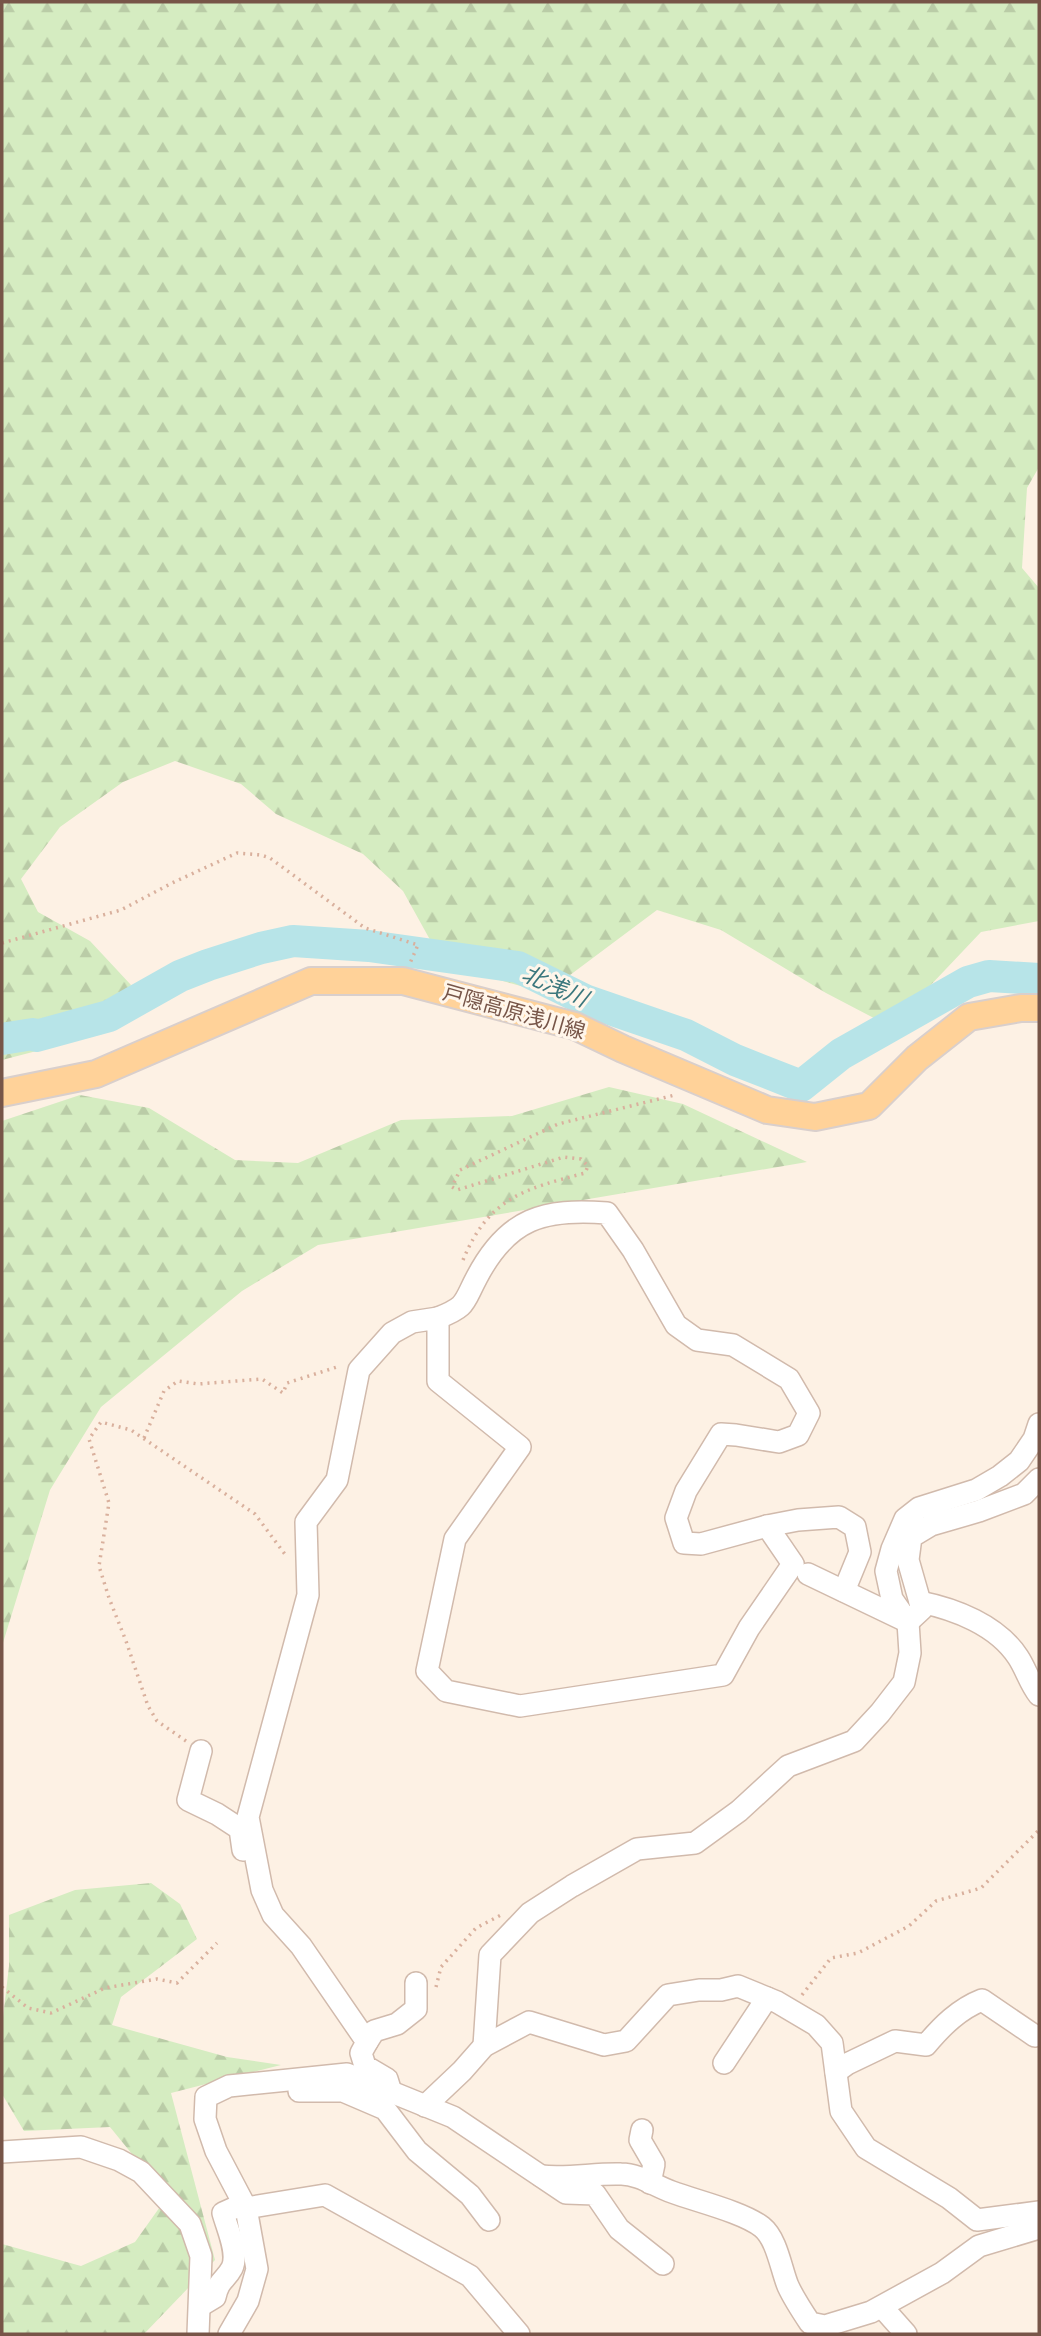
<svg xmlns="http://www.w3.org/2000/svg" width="1041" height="2336" font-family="Quicksand,'Noto Sans JP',sans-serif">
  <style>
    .forest { fill: url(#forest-firs) }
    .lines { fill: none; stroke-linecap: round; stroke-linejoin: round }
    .river { stroke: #b7e4e8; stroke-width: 32 }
    .minor-casing { stroke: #d1baac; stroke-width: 24 }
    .major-casing { stroke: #d9cfcc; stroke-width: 30 }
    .path { stroke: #d9b09d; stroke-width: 3.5; stroke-dasharray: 2 5; stroke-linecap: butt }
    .minor { stroke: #fff; stroke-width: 21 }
    .major { stroke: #ffd299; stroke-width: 26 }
    .labels { text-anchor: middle; stroke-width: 6; stroke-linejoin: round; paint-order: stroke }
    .street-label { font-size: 21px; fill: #775548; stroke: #fff6eb }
    .water-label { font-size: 23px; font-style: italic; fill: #3b777d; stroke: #fff6eb }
  </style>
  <defs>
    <pattern id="forest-firs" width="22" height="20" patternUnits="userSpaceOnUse" patternTransform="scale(1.75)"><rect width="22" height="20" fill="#d5ecc1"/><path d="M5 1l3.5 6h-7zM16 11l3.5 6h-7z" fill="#bacca7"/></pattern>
  </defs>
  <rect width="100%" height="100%" fill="#fdf1e4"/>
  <g class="forest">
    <polygon points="2,2 1039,2 1039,467 1027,488 1022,568 1039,588 1039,921 981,932 891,1027 826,993 721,930 657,910 546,993 444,965 403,891 363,854 276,814 241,784 175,761 123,782 60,827 21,879 38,912 90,941 131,985 102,1034 2,1060"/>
    <polygon points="609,1087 683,1104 807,1162 318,1245 242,1291 101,1407 50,1490 2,1646 2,1121 80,1095 149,1108 235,1160 298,1163 401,1120 512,1116"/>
    <polygon points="151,1883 180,1904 197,1939 121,1997 112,2025 227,2057 281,2065 171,2093 215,2260 144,2334 2,2334 2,2244 81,2266 135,2242 167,2197 110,2127 24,2131 2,2094 2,2026 9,1966 9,1915 75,1890"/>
  </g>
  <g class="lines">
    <polyline class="river" points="2,1039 33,1034 36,1036 109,1016 180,976 208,965 261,948 293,941 369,946 518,967 587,1001 686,1035 735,1060 801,1086 841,1054 968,982 989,976 1039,979"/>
    <defs>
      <g id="minor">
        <path d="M438 1318C468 1306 463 1303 477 1277 508 1218 544 1208 607 1213L633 1250 676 1325 697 1340 733 1345 789 1379 809 1413 798 1435 779 1442 736 1435 721 1434 686 1491 676 1518 684 1543 701 1544 767 1526 798 1520 839 1517 855 1527 860 1552 844 1591"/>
        <polyline points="808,1574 906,1621"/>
        <path d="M920 1602C955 1609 997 1625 1018 1657 1026 1669 1030 1684 1039 1695"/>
        <polyline points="908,1622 922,1609 908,1560 911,1537 931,1525 979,1511 1024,1494 1039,1479"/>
        <polyline points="201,1751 188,1800 217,1814 240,1829 243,1850"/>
        <polyline points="367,2042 374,2031 397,2024 416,2009 416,1983"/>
        <polyline points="484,2046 490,1955 530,1913 572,1886 637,1849 695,1843 739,1811 788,1766 854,1741 880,1713 904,1682 910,1653 908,1622 892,1599 886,1571 892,1549 905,1519 919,1508 976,1490 1000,1476 1019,1461 1034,1439 1039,1424"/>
        <polyline points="724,2063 767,1998"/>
        <path d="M836 2072 847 2064 895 2041 926 2045C942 2026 959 2009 982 2000L1035 2036"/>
        <polyline points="299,2091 343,2091 385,2109 417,2151 470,2195 489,2220"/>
        <polyline points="391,2092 387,2079 365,2066 361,2053 367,2042 301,1946 273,1915 262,1890 248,1817 308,1595 306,1522 337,1480 359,1370 392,1333 412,1322 438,1318 438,1381 520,1447 455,1539 427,1671 446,1691 520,1706 723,1675 749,1628 793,1564 767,1526"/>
        <polyline points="425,2106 462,2071 484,2046 529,2022 604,2045 626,2041 668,1995 699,1990 721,1990 738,1986 777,2002 816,2025 832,2043 841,2111 866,2148 949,2198 977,2220 1039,2212"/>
        <polyline points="642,2130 640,2140 654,2164 650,2183"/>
        <polyline points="2,2152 81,2147 119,2160 141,2172 190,2224 201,2256 198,2334"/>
        <path d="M541 2176C569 2179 594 2173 621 2174 639 2174 655 2186 672 2192 696 2201 743 2212 762 2227 777 2239 781 2269 788 2286 794 2299 802 2311 810 2323L825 2326 871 2312 942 2273 979 2246 1039 2228"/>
        <polyline points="246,2208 325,2195 470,2276 519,2334"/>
        <path d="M200 2306 215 2297C219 2279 225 2281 232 2268 239 2253 227 2228 223 2213L243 2204"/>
        <polyline points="882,2307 906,2334"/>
        <polyline points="229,2334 248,2301 257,2269 246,2208 216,2151 205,2119 206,2097 229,2086 347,2074 453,2117 566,2193 595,2194 619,2229 663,2264"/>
      </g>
      <polyline id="major" points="2,1093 96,1074 311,981 403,981 575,1026 623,1049 767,1110 815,1117 869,1106 917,1058 969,1017 1021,1008 1039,1008"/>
    </defs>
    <use href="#minor" class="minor-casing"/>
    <use href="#major" class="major-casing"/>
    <g class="path">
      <polyline points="2,943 121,910 172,883 237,853 261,855 270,858 365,928 418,945 410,963"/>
      <path d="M463 1260C489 1197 525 1189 585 1173L588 1166 581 1159 564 1157 457 1190 452 1187 460 1170 558 1124 675 1095"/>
      <polyline points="144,1438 164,1391 178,1381 198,1384 262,1379 283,1393 287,1383 340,1366"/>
      <polyline points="186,1741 157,1721 148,1706 126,1641 109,1598 99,1566 109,1503 89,1439 101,1422 131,1430 255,1514 287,1557"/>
      <polyline points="2,1987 28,2008 51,2013 105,1988 157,1979 177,1983 217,1943"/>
      <polyline points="436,1987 441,1967 476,1928 501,1915"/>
      <polyline points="802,1995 831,1958 858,1953 909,1926 936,1901 981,1888 1039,1830"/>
    </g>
    <use href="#minor" class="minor"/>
    <use href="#major" class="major"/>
  </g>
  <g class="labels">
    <g class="street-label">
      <text transform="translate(514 1012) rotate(16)" y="7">戸隠高原浅川線</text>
    </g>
    <g class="water-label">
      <text transform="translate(555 986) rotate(24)" y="8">北浅川</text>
    </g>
  </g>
  <rect width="1041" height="2336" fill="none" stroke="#775548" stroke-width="7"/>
</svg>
